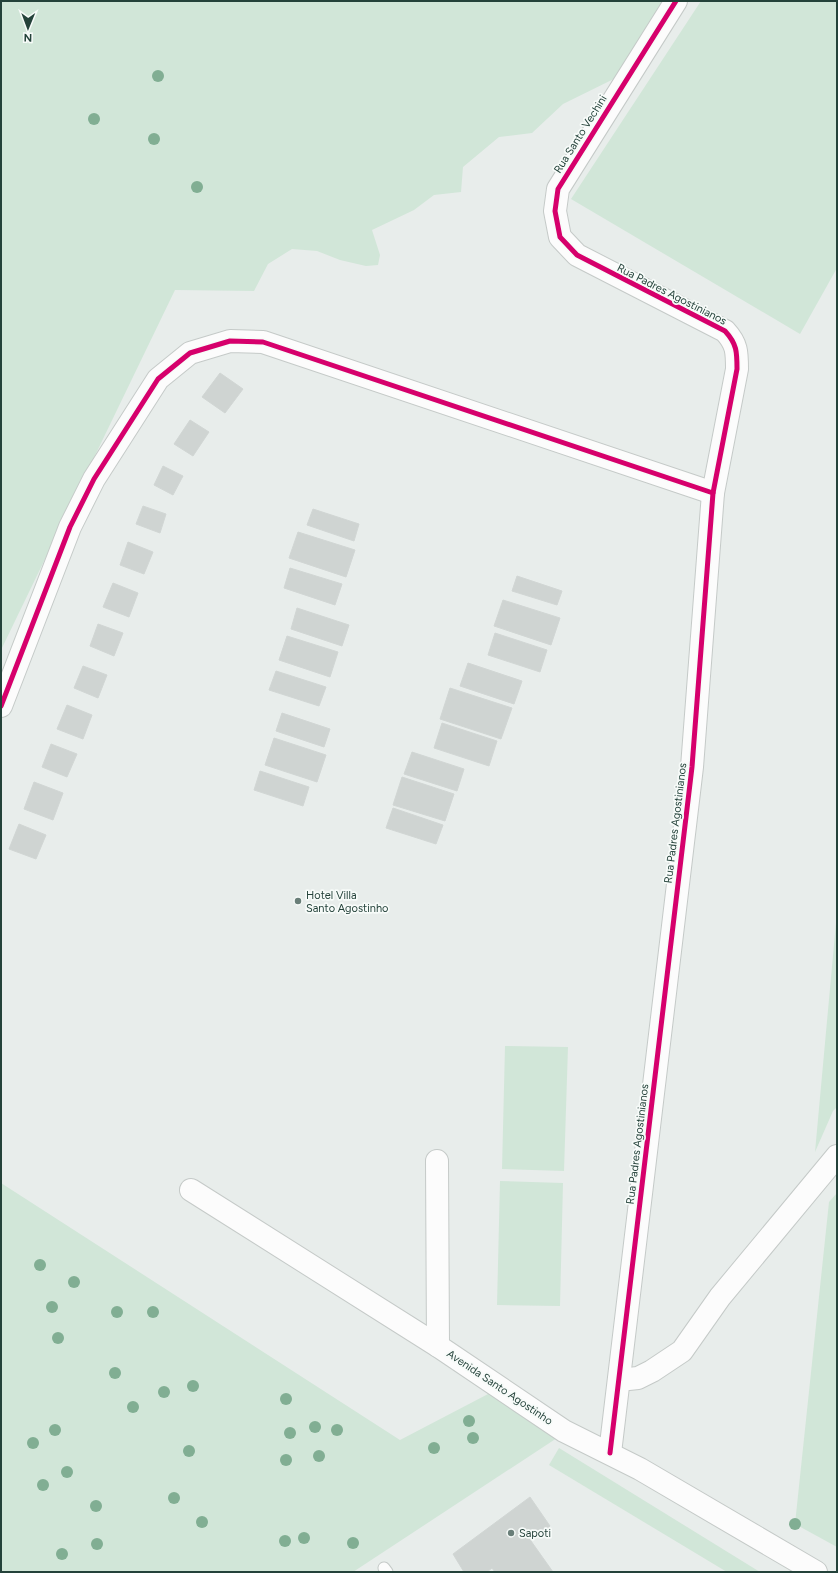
<svg xmlns="http://www.w3.org/2000/svg" width="838" height="1573" font-family="Figtree,sans-serif">
  <style>
    .green { fill: #d1e6d8 }
    .building { fill: #cfd4d2; stroke: #d1d6d4 }
    .lines { fill: none; stroke-linecap: round; stroke-linejoin: round }
    .lane-casing { stroke: #c5cac8; stroke-width: 13 }
    .street-casing { stroke: #c5cac8; stroke-width: 24 }
    .lane { stroke: #fcfcfc; stroke-width: 11 }
    .street { stroke: #fcfcfc; stroke-width: 22 }
    .cycleway-casing { stroke: #f7fbf9; stroke-width: 8 }
    .cycleway { stroke: #d6006c; stroke-width: 5 }
    .tree { fill: #81ae93 }
    .poi-dot { fill: #697e78; stroke: #f7fbf9; stroke-width: 1.5 }
    .labels { text-anchor: middle; stroke-width: 3.5; stroke-linejoin: round; paint-order: stroke }
    .street-label { font-size: 11px; fill: #24423a; stroke: #f7fbf9 }
    .poi-label { font-size: 11px; fill: #24423a; stroke: #f7fbf9; text-anchor: start }
  </style>
  <rect width="100%" height="100%" fill="#e8edeb"/>
  <g class="green">
    <polygon points="1,1 672,1 634,69 563,104 532,133 499,137 463,167 461,192 434,195 414,210 372,230 380,255 378,265 366,266 340,260 317,251 292,249 268,264 254,291 175,290 1,650"/>
    <polygon points="701,1 837,1 837,268 800,334 571,199"/>
    <polygon points="837,912 837,1107 833,1111 815,1152"/>
    <polygon points="505,1046 568,1047 564,1171 502,1169"/>
    <polygon points="500,1181 563,1183 560,1306 497,1305"/>
    <polygon points="1,1183 400,1440 490,1393 560,1436 353,1572 1,1572"/>
    <polygon points="837,1193 837,1547 795,1524 829,1202"/>
    <polygon points="559,1448 760,1572 727,1572 549,1465"/>
  </g>
  <g class="building">
    <polygon points="220,373 243,389 225,413 202,397"/>
    <polygon points="190,420 209,432 193,456 174,444"/>
    <polygon points="163,466 183,476 173,495 154,485"/>
    <polygon points="143,506 166,514 160,533 136,524"/>
    <polygon points="313,509 359,524 354,541 307,525"/>
    <polygon points="298,532 355,550 346,577 289,558"/>
    <polygon points="128,542 153,552 144,574 120,565"/>
    <polygon points="290,568 342,584 335,605 284,588"/>
    <polygon points="517,576 562,591 557,605 512,591"/>
    <polygon points="113,583 138,593 129,617 103,607"/>
    <polygon points="503,600 560,618 551,645 494,626"/>
    <polygon points="297,608 349,625 342,646 291,629"/>
    <polygon points="98,624 123,633 114,656 90,646"/>
    <polygon points="495,633 547,650 540,672 488,655"/>
    <polygon points="287,636 338,652 330,677 279,660"/>
    <polygon points="468,663 522,681 514,704 460,686"/>
    <polygon points="83,666 107,675 98,698 74,688"/>
    <polygon points="276,671 326,687 319,706 269,690"/>
    <polygon points="450,688 512,708 501,739 440,719"/>
    <polygon points="67,705 92,715 83,739 57,729"/>
    <polygon points="282,713 330,729 324,747 276,731"/>
    <polygon points="442,723 497,741 489,766 434,748"/>
    <polygon points="274,738 326,755 317,782 265,765"/>
    <polygon points="51,744 77,754 67,777 42,767"/>
    <polygon points="412,752 464,769 457,791 404,774"/>
    <polygon points="260,771 309,787 303,806 254,790"/>
    <polygon points="402,777 454,794 445,821 393,805"/>
    <polygon points="34,782 63,793 53,820 24,809"/>
    <polygon points="393,808 443,825 436,844 386,828"/>
    <polygon points="19,824 46,835 36,859 9,849"/>
    <polygon points="530,1497 550,1526 531,1541 553,1572 495,1572 492,1568 487,1572 464,1572 453,1554"/>
  </g>
  <g class="lines">
    <defs>
      <polyline id="lane" points="384,1568 387,1572"/>
      <g id="street">
        <polyline points="1,706 70,527 94,479 158,379 190,353 230,341 263,342 713,493"/>
        <polyline points="437,1161 438,1346"/>
        <polyline points="191,1190 438,1346 564,1431 640,1469 816,1572"/>
        <polyline points="619,1380 638,1378 652,1371 682,1351 720,1297 837,1156"/>
        <path d="M610 1453 692 767 713 493 737 369C737 352 737 344 725 331L577 255 560 237 555 211 558 189 676 1"/>
      </g>
    </defs>
    <use href="#lane" class="lane-casing"/>
    <use href="#street" class="street-casing"/>
    <use href="#lane" class="lane"/>
    <use href="#street" class="street"/>
    <defs>
      <g id="cycleway">
        <polyline points="1,706 70,527 94,479 158,379 190,353 230,341 263,342 713,493"/>
        <path d="M610 1453 692 767 713 493 737 369C737 352 737 344 725 331L577 255 560 237 555 211 558 189 676 1"/>
      </g>
    </defs>
    <use href="#cycleway" class="cycleway-casing"/>
    <use href="#cycleway" class="cycleway"/>
  </g>
  <g class="tree">
    <circle cx="158" cy="76" r="6"/>
    <circle cx="94" cy="119" r="6"/>
    <circle cx="154" cy="139" r="6"/>
    <circle cx="197" cy="187" r="6"/>
    <circle cx="40" cy="1265" r="6"/>
    <circle cx="74" cy="1282" r="6"/>
    <circle cx="52" cy="1307" r="6"/>
    <circle cx="117" cy="1312" r="6"/>
    <circle cx="153" cy="1312" r="6"/>
    <circle cx="58" cy="1338" r="6"/>
    <circle cx="115" cy="1373" r="6"/>
    <circle cx="193" cy="1386" r="6"/>
    <circle cx="164" cy="1392" r="6"/>
    <circle cx="286" cy="1399" r="6"/>
    <circle cx="133" cy="1407" r="6"/>
    <circle cx="469" cy="1421" r="6"/>
    <circle cx="315" cy="1427" r="6"/>
    <circle cx="55" cy="1430" r="6"/>
    <circle cx="337" cy="1430" r="6"/>
    <circle cx="290" cy="1433" r="6"/>
    <circle cx="473" cy="1438" r="6"/>
    <circle cx="33" cy="1443" r="6"/>
    <circle cx="434" cy="1448" r="6"/>
    <circle cx="189" cy="1451" r="6"/>
    <circle cx="319" cy="1456" r="6"/>
    <circle cx="286" cy="1460" r="6"/>
    <circle cx="67" cy="1472" r="6"/>
    <circle cx="43" cy="1485" r="6"/>
    <circle cx="174" cy="1498" r="6"/>
    <circle cx="96" cy="1506" r="6"/>
    <circle cx="202" cy="1522" r="6"/>
    <circle cx="795" cy="1524" r="6"/>
    <circle cx="304" cy="1538" r="6"/>
    <circle cx="285" cy="1541" r="6"/>
    <circle cx="353" cy="1543" r="6"/>
    <circle cx="97" cy="1544" r="6"/>
    <circle cx="62" cy="1554" r="6"/>
  </g>
  <g class="poi-dot">
    <circle cx="298" cy="901" r="4"/>
    <circle cx="511" cy="1533" r="4"/>
  </g>
  <g class="labels">
    <g class="street-label">
      <text transform="translate(580 134) rotate(-58)" y="4">Rua Santo Vechini</text>
      <text transform="translate(672 294) rotate(27)" y="4">Rua Padres Agostinianos</text>
      <text transform="translate(675 823) rotate(-83)" y="4">Rua Padres Agostinianos</text>
      <text transform="translate(637 1144) rotate(-83)" y="4">Rua Padres Agostinianos</text>
      <text transform="translate(500 1387) rotate(34)" y="4">Avenida Santo Agostinho</text>
    </g>
    <g class="poi-label">
      <text x="306" y="899">Hotel Villa<tspan x="306" dy="13">Santo Agostinho</tspan></text>
      <text x="519" y="1537">Sapoti</text>
    </g>
  </g>
  <rect width="838" height="1573" fill="none" stroke="#24423a" stroke-width="4"/>
  <g transform="translate(28 28) rotate(181)" stroke="#f7fbf9" stroke-width="3" paint-order="stroke">
  <path d="M0-3L7 15L0 10L-7 15Z" fill="#24423a"/>
  <text y="-6" font-size="11" font-weight="bold" text-anchor="middle" fill="#24423a">N</text>
  </g>
</svg>
